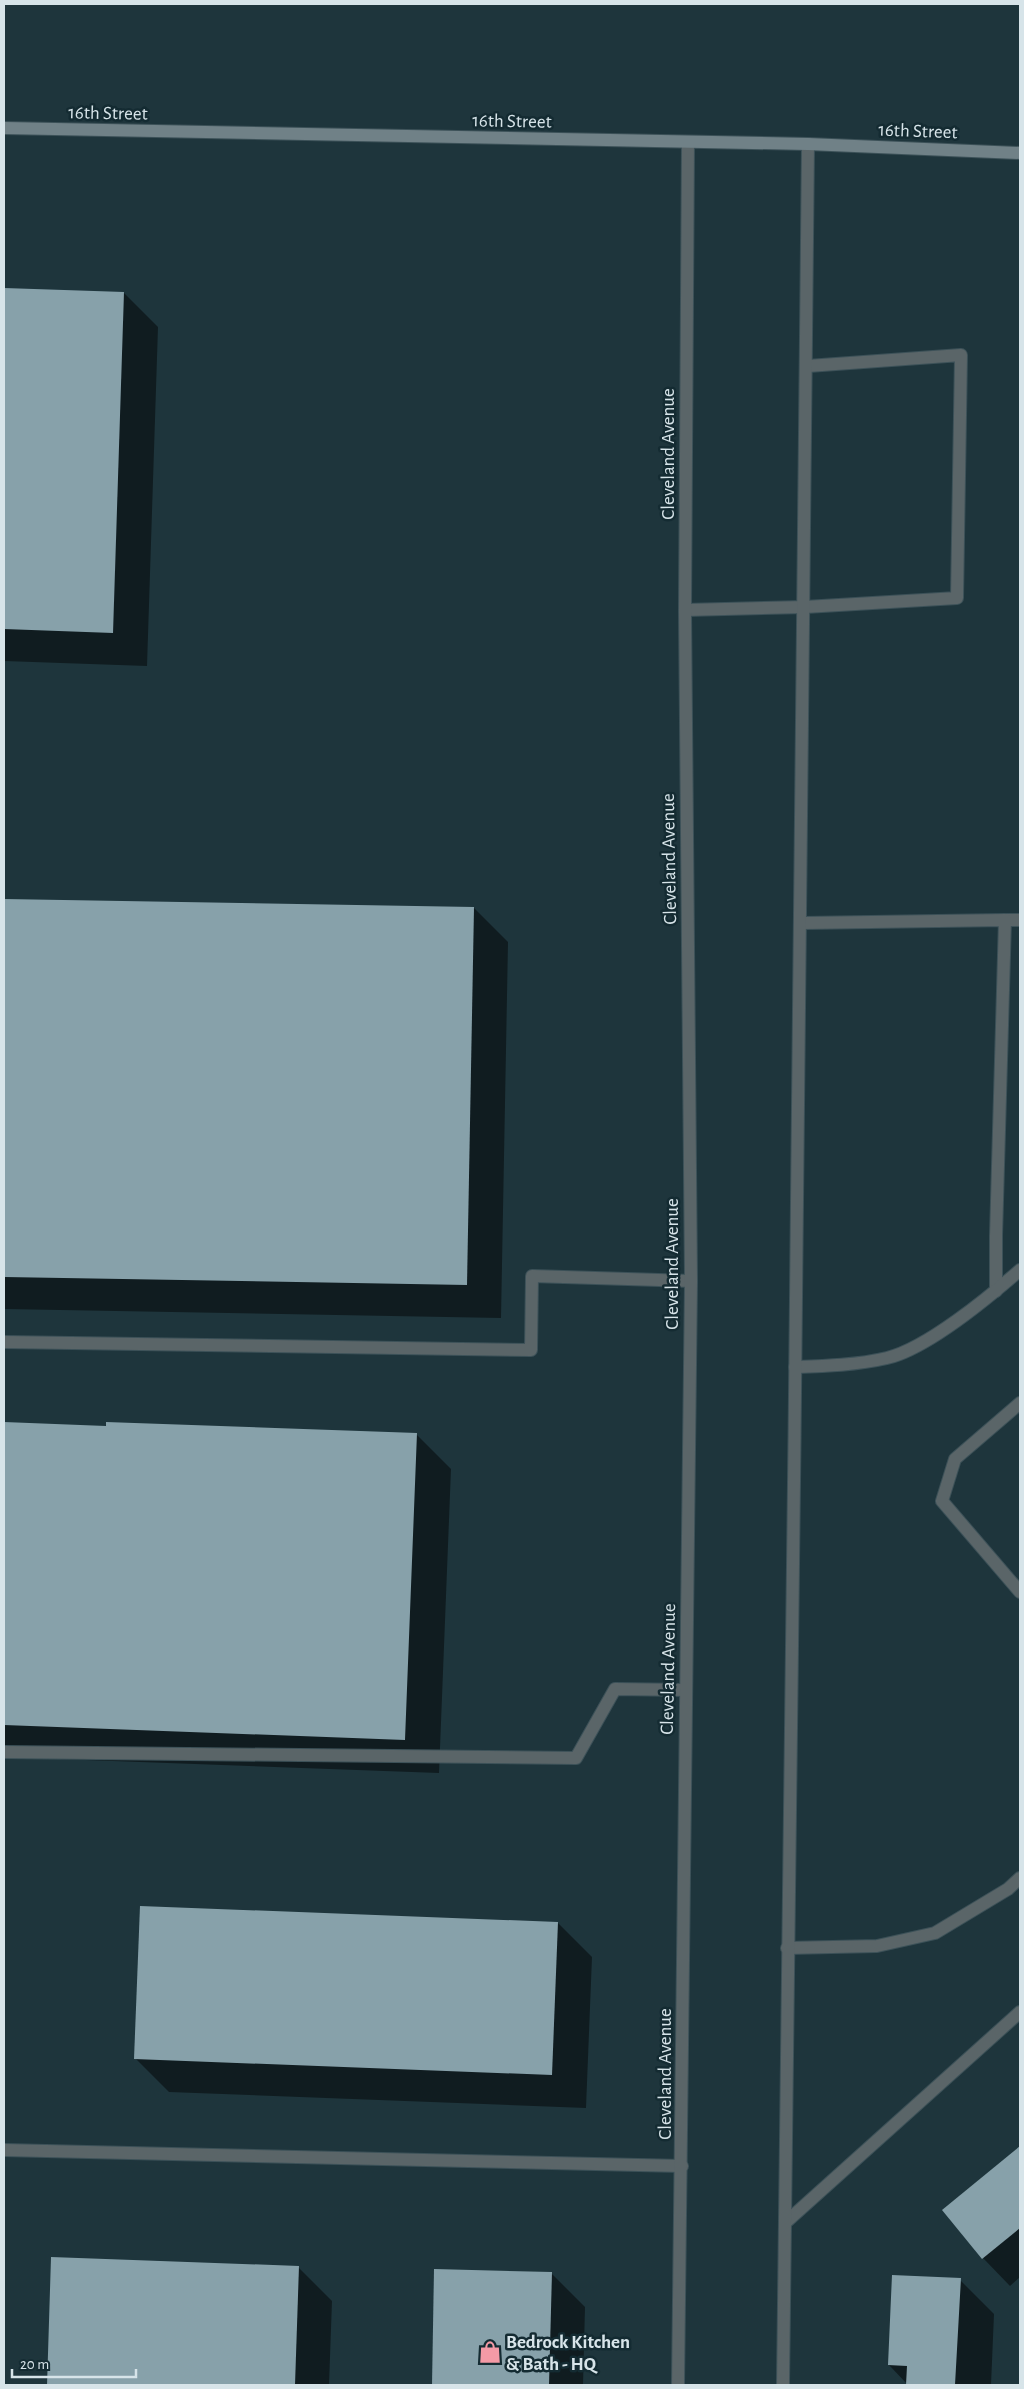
<svg xmlns="http://www.w3.org/2000/svg" width="1024" height="2389" font-family="'Alegreya Sans',sans-serif">
  <style>
    .shadow { fill: #0007 }
    .building { fill: #87a1aa }
    .lines { fill: none; stroke-linecap: round; stroke-linejoin: round }
    .lane-casing { stroke: #3c5158; stroke-width: 14 }
    .street-casing { stroke: #3c5158; stroke-width: 14 }
    .secondary-casing { stroke: #3c5158; stroke-width: 14 }
    .lane { stroke: #5a6568; stroke-width: 12 }
    .street { stroke: #5a6568; stroke-width: 12 }
    .secondary { stroke: #708187; stroke-width: 12 }
    .labels { text-anchor: middle; stroke-width: 5; stroke-linejoin: round; paint-order: stroke }
    .street-label { font-size: 19px; fill: #d7e4e9; stroke: #142b32 }
    .poi-label { font-size: 19px; font-weight: bold; fill: #d7e4e9; stroke: #142b32; text-anchor: start }
  </style>
  <rect width="100%" height="100%" fill="#1e353c"/>
  <g class="shadow">
    <polygon points="4,289 124,293 158,327 147,666 4,661"/>
    <polygon points="4,900 474,908 508,942 501,1318 4,1309"/>
    <polygon points="4,1424 417,1435 451,1469 439,1773 4,1757"/>
    <polygon points="558,1923 592,1957 586,2108 169,2092 135,2058"/>
    <polygon points="1020,2148 1020,2277 1010,2286 983,2258 944,2210"/>
    <polygon points="53,2259 298,2267 332,2301 329,2385 48,2385"/>
    <polygon points="436,2270 551,2273 585,2307 583,2385 433,2385"/>
    <polygon points="960,2280 994,2314 991,2385 908,2385 889,2365"/>
  </g>
  <g class="building">
    <polygon points="4,288 124,292 113,633 4,629"/>
    <polygon points="4,899 474,907 467,1285 4,1277"/>
    <polygon points="4,1422 106,1426 106,1422 417,1433 405,1740 4,1725"/>
    <polygon points="140,1906 558,1922 552,2075 134,2059"/>
    <polygon points="1020,2146 1020,2228 982,2259 942,2210"/>
    <polygon points="51,2257 299,2266 295,2385 47,2385"/>
    <polygon points="434,2269 552,2272 549,2385 432,2385"/>
    <polygon points="892,2275 961,2278 955,2385 906,2385 907,2366 888,2365"/>
  </g>
  <g class="lines">
    <defs>
      <g id="lane">
        <polyline points="685,610 805,607 957,598 961,355 808,366"/>
        <polyline points="1005,920 1020,920"/>
        <polyline points="803,923 1005,920 996,1236 996,1291"/>
        <polyline points="4,1342 531,1350 532,1276 691,1281"/>
        <path d="M795 1367C825 1366 857 1365 887 1358 926 1349 989 1297 1020 1270"/>
        <polyline points="1020,1403 955,1459 942,1501 1020,1592"/>
        <polyline points="4,1752 576,1758 615,1689 686,1690"/>
        <polyline points="787,1948 877,1946 935,1933 1008,1889 1020,1878"/>
        <polyline points="4,2150 682,2166"/>
      </g>
      <g id="street">
        <polyline points="785,2223 1020,2012"/>
        <polyline points="678,2385 691,1281 685,610 688,142"/>
        <path d="M783 2385C789 1638 806 891 808 144"/>
      </g>
      <polyline id="secondary" points="4,128 808,144 1020,153"/>
    </defs>
    <use href="#lane" class="lane-casing"/>
    <use href="#street" class="street-casing"/>
    <use href="#secondary" class="secondary-casing"/>
    <use href="#lane" class="lane"/>
    <use href="#street" class="street"/>
    <use href="#secondary" class="secondary"/>
  </g>
  <defs>
    <symbol id="shop-bare" viewBox="-9 -9 18 18"><path d="M-5-2.5h2.3a2.7 3.5 0 0 1 5.4 0H5L5.5 6h-11ZM-1.5-2.5h3a1.5 2.3 0 0 0-3 0Z" fill="#f49aa6" stroke="#142b32" stroke-width="2.5" paint-order="stroke"/></symbol>
  </defs>
  <g fill-rule="evenodd">
    <use href="#shop-bare" x="474" y="2336" width="32" height="32"/>
  </g>
  <g class="labels">
    <g class="street-label">
      <text transform="translate(108 112) rotate(1)" y="7">16th Street</text>
      <text transform="translate(512 120) rotate(1)" y="7">16th Street</text>
      <text transform="translate(918 130) rotate(2)" y="7">16th Street</text>
      <text transform="translate(667 454) rotate(-90)" y="7">Cleveland Avenue</text>
      <text transform="translate(668 859) rotate(-91)" y="7">Cleveland Avenue</text>
      <text transform="translate(671 1264) rotate(-90)" y="7">Cleveland Avenue</text>
      <text transform="translate(667 1669) rotate(-89)" y="7">Cleveland Avenue</text>
      <text transform="translate(664 2074) rotate(-90)" y="7">Cleveland Avenue</text>
    </g>
    <g class="poi-label">
      <text x="506" y="2348">Bedrock Kitchen<tspan x="506" dy="22">&amp; Bath - HQ</tspan></text>
    </g>
  </g>
  <rect width="1024" height="2389" fill="none" stroke="#d7e4e9" stroke-width="10"/>
  <path d="M12 2369v8h124v-8" fill="none" stroke="#d7e4e9" stroke-width="2.5"/>
  <text x="20" y="2369" font-size="15" fill="#d7e4e9" stroke="#142b32" stroke-width="4" paint-order="stroke">20 m</text>
</svg>
